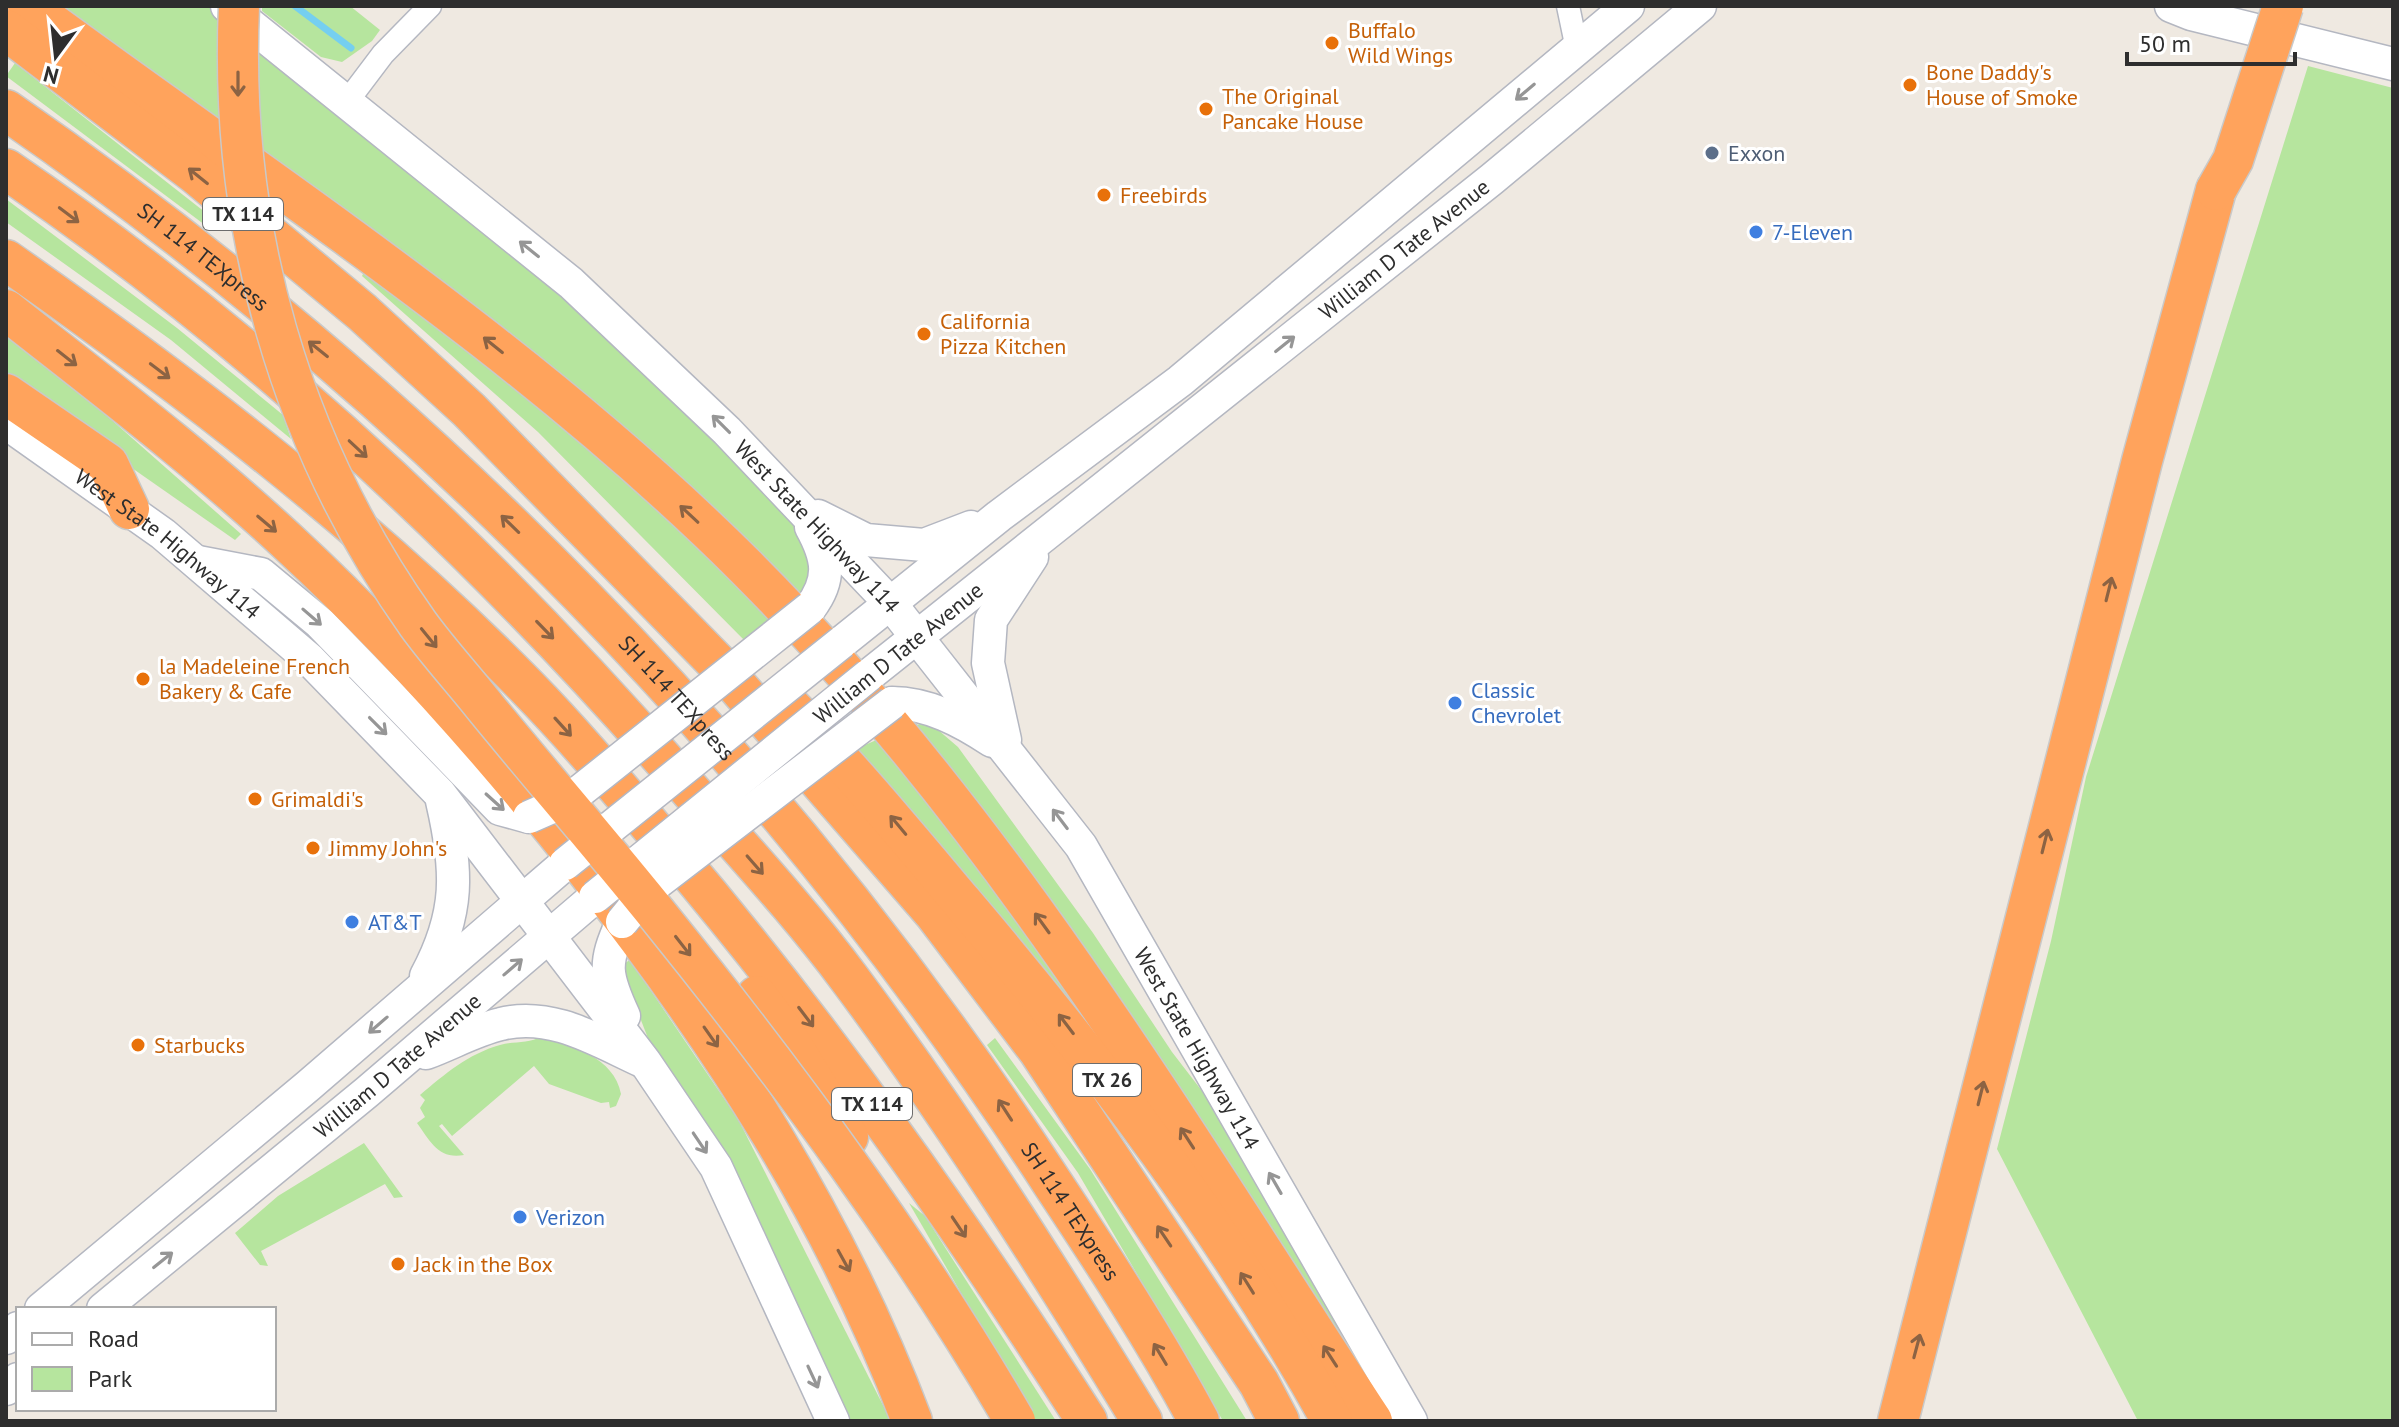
<svg xmlns="http://www.w3.org/2000/svg" width="2399" height="1427" font-family="'PT Sans',sans-serif">
  <style>
    .green { fill: #b6e59e }
    .lines { fill: none; stroke-linecap: round; stroke-linejoin: round }
    .stream { stroke: #75cff0; stroke-width: 7 }
    .minor-casing { stroke: #b4b7c1; stroke-width: 25 }
    .secondary-casing { stroke: #b4b7c1; stroke-width: 35 }
    .motorway-casing { stroke: #c9c9c9; stroke-width: 43 }
    .minor { stroke: #fff; stroke-width: 22 }
    .secondary { stroke: #fff; stroke-width: 32 }
    .motorway { stroke: #ffa35c; stroke-width: 40 }
    .secondary-bridge-casing { stroke: #b4b7c1; stroke-width: 35; stroke-linecap: butt }
    .motorway-bridge-casing { stroke: #c9c9c9; stroke-width: 43; stroke-linecap: butt }
    .secondary-bridge { stroke: #fff; stroke-width: 32 }
    .motorway-bridge { stroke: #ffa35c; stroke-width: 40 }
    .oneway { stroke: #8c6343 }
    .oneway2 { stroke: #969696 }
    .food-dot { fill: #e8710a; stroke: #fff; stroke-width: 3 }
    .service-dot { fill: #5c6f8a; stroke: #fff; stroke-width: 3 }
    .shop-dot { fill: #3f7fe0; stroke: #fff; stroke-width: 3 }
    .labels { text-anchor: middle; stroke-width: 6; stroke-linejoin: round; paint-order: stroke }
    .shield { fill: #fff; stroke: #6d6d6d; stroke-width: 2 }
    .shield-label { font-size: 20px; font-weight: bold; fill: #2e2e2e }
    .food-label { font-size: 22px; fill: #c56008; stroke: #fff; text-anchor: start }
    .service-label { font-size: 22px; fill: #4e5e75; stroke: #fff; text-anchor: start }
    .shop-label { font-size: 22px; fill: #366cbe; stroke: #fff; text-anchor: start }
    .street-label { font-size: 22px; fill: #2e2e2e; stroke: #fff }
  </style>
  <rect width="100%" height="100%" fill="#efe9e1"/>
  <g class="green">
    <polygon points="53,6 211,6 594,323 698,423 791,520 810,566 810,581 801,594 567,384"/>
    <polygon points="262,6 350,6 380,30 372,41 342,62 321,57 262,11"/>
    <polygon points="15,63 215,220 209,228 6,76"/>
    <polygon points="2308,66 2393,88 2393,1421 2138,1421 1997,1149 2051,941 2086,777"/>
    <polygon points="6,199 177,328 283,415 291,439 171,340 6,222"/>
    <polygon points="366,268 552,412 777,617 747,643 538,432 362,276"/>
    <polygon points="6,327 241,534 235,540 6,380"/>
    <polygon points="921,724 937,729 958,747 1093,933 1172,1052 1232,1130 1362,1362 1354,1366 1074,934 993,822 910,726"/>
    <polygon points="881,738 905,761 1152,1108 853,754 858,748"/>
    <polygon points="630,960 738,1119 891,1421 848,1421 651,1046 620,966"/>
    <path d="M542 1036C573 1047 614 1057 621 1094L616 1106 610 1108 609 1102 601 1103 549 1084 534 1066 452 1136 442 1124 439 1126 464 1155C439 1160 430 1141 417 1123L425 1117 420 1108 425 1100 420 1095C445 1074 468 1054 500 1045 514 1041 529 1044 542 1036Z"/>
    <polygon points="995,1038 1090,1169 1247,1421 1223,1421 1078,1173 987,1045"/>
    <polygon points="364,1143 403,1197 394,1198 385,1184 261,1251 268,1266 260,1265 235,1233 278,1196"/>
    <polygon points="909,1203 925,1216 1056,1421 1035,1421"/>
  </g>
  <g class="lines">
    <polyline class="stream" points="295,6 351,48"/>
    <defs>
      <g id="minor">
        <polyline points="1568,6 1577,49"/>
        <polyline points="346,103 383,54 430,6"/>
      </g>
      <g id="secondary">
        <path id="s1" d="M227 6 571 283 727 431 890 603 1081 846 1411 1421"/>
        <polyline points="2171,6 2191,14 2393,64"/>
        <path id="s2" d="M6 423 163 534 309 659 440 794 645 1062 716 1167 833 1421"/>
        <polyline points="818,516 866,540 924,545 971,527"/>
        <polyline points="198,562 261,574 320,623 500,809 529,817"/>
        <path d="M810 608C832 579 828 558 811 527"/>
        <polyline points="842,642 999,516 1180,381 1628,6"/>
        <path id="s3" d="M869 675 1492 179 1700 6"/>
        <path d="M892 703C928 703 962 721 992 741"/>
        <polyline points="1005,740 988,663 991,620 1032,557"/>
        <path d="M622 922C603 964 605 975 624 1016"/>
        <path d="M426 976C460 913 458 870 442 801"/>
        <path d="M426 1053C451 1044 475 1030 501 1024 551 1011 598 1041 642 1061"/>
        <polyline points="41,1309 308,1086 565,864"/>
        <path id="s4" d="M103 1309 367 1092 595 897"/>
        <polyline points="6,1338 18,1328"/>
        <polyline points="6,1389 18,1379"/>
      </g>
      <g id="motorway">
        <path d="M28 6C272 186 530 351 746 567 997 818 1179 1126 1372 1421"/>
        <polyline points="6,30 197,175 362,312 469,410 717,663 935,914 1039,1051 1259,1383 1279,1421"/>
        <path id="s5" d="M6 110C421 397 778 761 1053 1184 1104 1261 1155 1339 1199 1421"/>
        <path d="M6 169C261 343 487 556 689 789 743 851 800 912 849 978 955 1120 1050 1270 1142 1421"/>
        <path d="M6 260C190 389 370 527 527 687 578 739 624 795 671 850 824 1030 959 1222 1087 1421"/>
        <path d="M6 310C101 385 199 459 288 542 397 643 495 754 587 871 721 1041 835 1217 912 1421"/>
        <polyline points="6,394 108,464 129,509"/>
        <path d="M781 697C845 762 903 832 962 902 1099 1063 1229 1235 1332 1421"/>
        <polyline points="757,996 783,1031 848,1137"/>
        <polyline points="1898,1421 2142,461 2216,190"/>
      </g>
    </defs>
    <use href="#minor" class="minor-casing"/>
    <use href="#secondary" class="secondary-casing"/>
    <use href="#motorway" class="motorway-casing"/>
    <use href="#minor" class="minor"/>
    <use href="#secondary" class="secondary"/>
    <use href="#motorway" class="motorway"/>
    <defs>
      <g id="secondary-bridge">
        <polyline points="529,817 570,799 810,608"/>
        <polyline points="565,864 842,642"/>
        <polyline points="595,897 869,675"/>
        <polyline points="622,922 649,889 892,703"/>
      </g>
      <g id="motorway-bridge">
        <path d="M239 6C229 229 289 442 418 624 439 653 464 680 486 708 544 779 604 848 661 919 790 1079 911 1243 1015 1421"/>
        <polyline points="2216,190 2233,160 2283,6"/>
      </g>
    </defs>
    <use href="#secondary-bridge" class="secondary-bridge-casing"/>
    <use href="#motorway-bridge" class="motorway-bridge-casing"/>
    <use href="#secondary-bridge" class="secondary-bridge"/>
    <use href="#motorway-bridge" class="motorway-bridge"/>
  </g>
  <defs><path id="oneway-shaft" d="M-6 0H5M1.5-3L5.5 0L1.5 3" fill="none" stroke-width="1.6" stroke-linecap="round" stroke-linejoin="round" transform="scale(2)"/></defs>
  <g class="oneway">
    <use href="#oneway-shaft" transform="translate(238 84) rotate(90)"/>
    <use href="#oneway-shaft" transform="translate(198 176) rotate(-141)"/>
    <use href="#oneway-shaft" transform="translate(69 215) rotate(37)"/>
    <use href="#oneway-shaft" transform="translate(493 345) rotate(-141)"/>
    <use href="#oneway-shaft" transform="translate(318 349) rotate(-141)"/>
    <use href="#oneway-shaft" transform="translate(67 358) rotate(38)"/>
    <use href="#oneway-shaft" transform="translate(160 371) rotate(37)"/>
    <use href="#oneway-shaft" transform="translate(358 449) rotate(43)"/>
    <use href="#oneway-shaft" transform="translate(689 514) rotate(-137)"/>
    <use href="#oneway-shaft" transform="translate(267 524) rotate(40)"/>
    <use href="#oneway-shaft" transform="translate(510 524) rotate(-136)"/>
    <use href="#oneway-shaft" transform="translate(2109 589) rotate(-76)"/>
    <use href="#oneway-shaft" transform="translate(545 630) rotate(46)"/>
    <use href="#oneway-shaft" transform="translate(429 638) rotate(51)"/>
    <use href="#oneway-shaft" transform="translate(563 727) rotate(48)"/>
    <use href="#oneway-shaft" transform="translate(898 825) rotate(-130)"/>
    <use href="#oneway-shaft" transform="translate(2045 841) rotate(-76)"/>
    <use href="#oneway-shaft" transform="translate(755 865) rotate(49)"/>
    <use href="#oneway-shaft" transform="translate(1042 923) rotate(-126)"/>
    <use href="#oneway-shaft" transform="translate(683 946) rotate(52)"/>
    <use href="#oneway-shaft" transform="translate(806 1017) rotate(53)"/>
    <use href="#oneway-shaft" transform="translate(1066 1024) rotate(-127)"/>
    <use href="#oneway-shaft" transform="translate(711 1037) rotate(55)"/>
    <use href="#oneway-shaft" transform="translate(1981 1093) rotate(-76)"/>
    <use href="#oneway-shaft" transform="translate(1005 1110) rotate(-123)"/>
    <use href="#oneway-shaft" transform="translate(1187 1138) rotate(-123)"/>
    <use href="#oneway-shaft" transform="translate(959 1227) rotate(56)"/>
    <use href="#oneway-shaft" transform="translate(1164 1236) rotate(-124)"/>
    <use href="#oneway-shaft" transform="translate(844 1261) rotate(61)"/>
    <use href="#oneway-shaft" transform="translate(1247 1283) rotate(-122)"/>
    <use href="#oneway-shaft" transform="translate(1917 1346) rotate(-75)"/>
    <use href="#oneway-shaft" transform="translate(1160 1354) rotate(-121)"/>
    <use href="#oneway-shaft" transform="translate(1330 1356) rotate(-123)"/>
  </g>
  <g class="oneway2">
    <use href="#oneway-shaft" transform="translate(1525 92) rotate(140)"/>
    <use href="#oneway-shaft" transform="translate(529 249) rotate(-141)"/>
    <use href="#oneway-shaft" transform="translate(1285 344) rotate(-39)"/>
    <use href="#oneway-shaft" transform="translate(721 424) rotate(-135)"/>
    <use href="#oneway-shaft" transform="translate(312 617) rotate(41)"/>
    <use href="#oneway-shaft" transform="translate(378 726) rotate(45)"/>
    <use href="#oneway-shaft" transform="translate(495 802) rotate(42)"/>
    <use href="#oneway-shaft" transform="translate(1060 819) rotate(-127)"/>
    <use href="#oneway-shaft" transform="translate(513 967) rotate(-41)"/>
    <use href="#oneway-shaft" transform="translate(378 1025) rotate(139)"/>
    <use href="#oneway-shaft" transform="translate(700 1143) rotate(56)"/>
    <use href="#oneway-shaft" transform="translate(1275 1183) rotate(-120)"/>
    <use href="#oneway-shaft" transform="translate(163 1260) rotate(-39)"/>
    <use href="#oneway-shaft" transform="translate(813 1377) rotate(65)"/>
  </g>
  <g class="food-dot">
    <circle cx="1332" cy="43" r="8"/>
    <circle cx="1910" cy="85" r="8"/>
    <circle cx="1206" cy="109" r="8"/>
    <circle cx="1104" cy="195" r="8"/>
    <circle cx="924" cy="334" r="8"/>
    <circle cx="143" cy="679" r="8"/>
    <circle cx="255" cy="799" r="8"/>
    <circle cx="313" cy="848" r="8"/>
    <circle cx="138" cy="1045" r="8"/>
    <circle cx="398" cy="1264" r="8"/>
  </g>
  <circle class="service-dot" cx="1712" cy="153" r="8"/>
  <g class="shop-dot">
    <circle cx="1756" cy="232" r="8"/>
    <circle cx="1455" cy="703" r="8"/>
    <circle cx="352" cy="922" r="8"/>
    <circle cx="520" cy="1217" r="8"/>
  </g>
  <g class="labels">
    <g class="shield">
      <rect x="203" y="198" width="80" height="32" rx="6"/>
      <rect x="1073" y="1064" width="68" height="32" rx="6"/>
      <rect x="832" y="1088" width="80" height="32" rx="6"/>
    </g>
    <g class="shield-label">
      <text x="243" y="221">TX 114</text>
      <text x="1107" y="1087">TX 26</text>
      <text x="872" y="1111">TX 114</text>
    </g>
    <g class="food-label">
      <text x="1348" y="38">Buffalo<tspan x="1348" dy="25">Wild Wings</tspan></text>
      <text x="1926" y="80">Bone Daddy's<tspan x="1926" dy="25">House of Smoke</tspan></text>
      <text x="1222" y="104">The Original<tspan x="1222" dy="25">Pancake House</tspan></text>
      <text x="1120" y="203">Freebirds</text>
      <text x="940" y="329">California<tspan x="940" dy="25">Pizza Kitchen</tspan></text>
      <text x="159" y="674">la Madeleine French<tspan x="159" dy="25">Bakery &amp; Cafe</tspan></text>
      <text x="271" y="807">Grimaldi's</text>
      <text x="329" y="856">Jimmy John's</text>
      <text x="154" y="1053">Starbucks</text>
      <text x="414" y="1272">Jack in the Box</text>
    </g>
    <g class="service-label">
      <text x="1728" y="161">Exxon</text>
    </g>
    <g class="shop-label">
      <text x="1772" y="240">7-Eleven</text>
      <text x="1471" y="698">Classic<tspan x="1471" dy="25">Chevrolet</tspan></text>
      <text x="368" y="930">AT&amp;T</text>
      <text x="536" y="1225">Verizon</text>
    </g>
    <g class="street-label">
      <text dy="8" stroke="none"><textPath href="#s3" startOffset="684">William D Tate Avenue</textPath></text>
      <text dy="8" stroke="none"><textPath href="#s5" startOffset="246">SH 114 TEXpress</textPath></text>
      <text dy="8" stroke="none"><textPath href="#s1" startOffset="788">West State Highway 114</textPath></text>
      <text dy="8" stroke="none"><textPath href="#s2" startOffset="202">West State Highway 114</textPath></text>
      <text transform="translate(898 653) rotate(-39)" y="8">William D Tate Avenue</text>
      <text dy="8" stroke="none"><textPath href="#s5" startOffset="894">SH 114 TEXpress</textPath></text>
      <text dy="8" stroke="none"><textPath href="#s1" startOffset="1436">West State Highway 114</textPath></text>
      <text dy="8" stroke="none"><textPath href="#s4" startOffset="382">William D Tate Avenue</textPath></text>
      <text dy="8" stroke="none"><textPath href="#s5" startOffset="1542">SH 114 TEXpress</textPath></text>
    </g>
  </g>
  <rect width="2399" height="1427" fill="none" stroke="#2e2e2e" stroke-width="16"/>
  <rect x="16" y="1307" width="260" height="104" fill="#ffffff" stroke="#ababab" stroke-width="2"/>
  <rect x="32" y="1333" width="40" height="12" fill="#ffffff" stroke="#ababab" stroke-width="2"/>
  <text x="88" y="1347" font-size="24" fill="#2e2e2e">Road</text>
  <rect x="32" y="1367" width="40" height="24" fill="#b6e59e" stroke="#ababab" stroke-width="2"/>
  <text x="88" y="1387" font-size="24" fill="#2e2e2e">Park</text>
  <g transform="translate(56 56) rotate(195)" stroke="#ffffff" stroke-width="6" paint-order="stroke">
  <path d="M0-6L14 30L0 20L-14 30Z" fill="#2e2e2e"/>
  <text y="-12" font-size="22" font-weight="bold" text-anchor="middle" fill="#2e2e2e">N</text>
  </g>
  <path d="M2127 52v12h168v-12" fill="none" stroke="#2e2e2e" stroke-width="4"/>
  <text x="2139" y="52" font-size="24" fill="#2e2e2e" stroke="#ffffff" stroke-width="6" paint-order="stroke">50 m</text>
</svg>
